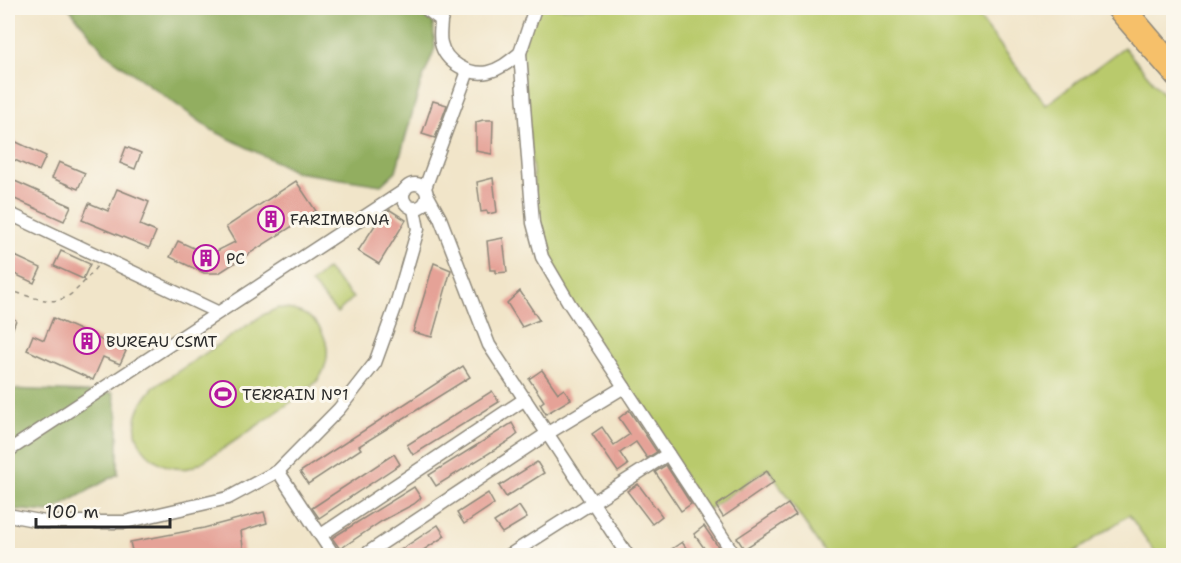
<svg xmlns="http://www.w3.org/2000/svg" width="1181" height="563" font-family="'Shantell Sans',sans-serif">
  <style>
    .green { fill: #b9ca6c; stroke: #727a4c; stroke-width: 1.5 }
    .forest { fill: #92ae60; stroke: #5e6c46; stroke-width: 1.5 }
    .building { fill: #e5a297 }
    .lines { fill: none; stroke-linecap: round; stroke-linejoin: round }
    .minor-casing { stroke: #8e887a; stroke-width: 15 }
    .major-casing { stroke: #8e887a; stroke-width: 18 }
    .path { stroke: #8e887a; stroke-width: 1.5; stroke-dasharray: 4.5 4.5; stroke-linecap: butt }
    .minor { stroke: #fff; stroke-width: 12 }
    .major { stroke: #f6c06b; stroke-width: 15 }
    .labels { text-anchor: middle; stroke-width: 6; stroke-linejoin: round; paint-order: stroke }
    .poi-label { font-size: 16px; fill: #2b2b2b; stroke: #fbf7ec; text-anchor: start }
  </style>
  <rect width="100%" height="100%" fill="#fbf7ec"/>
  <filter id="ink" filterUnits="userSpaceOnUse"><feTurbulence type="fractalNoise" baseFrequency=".0167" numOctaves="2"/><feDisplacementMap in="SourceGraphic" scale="12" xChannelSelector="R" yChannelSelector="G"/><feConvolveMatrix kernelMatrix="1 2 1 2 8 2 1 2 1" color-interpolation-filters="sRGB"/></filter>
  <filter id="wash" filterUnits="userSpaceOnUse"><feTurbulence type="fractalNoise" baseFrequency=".008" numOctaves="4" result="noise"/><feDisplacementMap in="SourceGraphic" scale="24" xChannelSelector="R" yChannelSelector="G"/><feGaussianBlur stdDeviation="1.35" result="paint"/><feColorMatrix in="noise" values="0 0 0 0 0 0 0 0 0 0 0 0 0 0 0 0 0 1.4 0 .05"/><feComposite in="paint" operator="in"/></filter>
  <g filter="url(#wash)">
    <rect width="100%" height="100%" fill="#f1e5c9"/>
    <g class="green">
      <polygon points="535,8 972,8 1046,105 1124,47 1173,105 1173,555 1157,555 1129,515 1070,555 826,555 768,468 706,511 542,257 520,53"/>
      <polygon points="327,269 353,298 337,313 311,283"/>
      <path d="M278 308C295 309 312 314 321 330 328 343 330 355 324 369 322 374 318 381 314 384 301 396 200 467 189 468 169 471 148 460 139 442 130 422 139 404 153 388L263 315Z"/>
    </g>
    <g class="forest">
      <polygon points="69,8 418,8 433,23 435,48 420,86 396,171 381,185 296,172 212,130 106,54"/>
      <polygon points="8,389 113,393 118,418 118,474 50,512 8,509"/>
    </g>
    <g id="blocks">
      <g class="building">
        <polygon points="433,101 447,105 435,138 422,134"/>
        <polygon points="483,120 493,120 492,154 476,151 476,122"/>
        <polygon points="8,138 46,156 39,171 8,157"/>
        <polygon points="126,147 141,153 135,169 120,163"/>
        <polygon points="59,162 85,173 78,189 52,178"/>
        <polygon points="8,178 71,206 64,221 8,196"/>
        <polygon points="493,178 497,212 488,214 487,211 481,212 477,182"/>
        <polygon points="296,181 316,211 219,273 204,273 170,257 178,241 209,255 235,242 226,227"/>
        <polygon points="117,189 149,202 140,225 156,232 149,248 82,220 89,203 108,211"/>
        <polygon points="390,210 406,220 379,264 358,251 381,216"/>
        <polygon points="503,238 507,272 496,273 496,270 490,270 487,241"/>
        <polygon points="61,251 90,264 83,279 54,266"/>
        <polygon points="15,256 41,268 34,283 8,271"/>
        <polygon points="434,263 451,270 432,337 413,332"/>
        <polygon points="520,291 539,320 522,327 507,303"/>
        <polygon points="8,316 16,320 8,341"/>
        <polygon points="53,318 126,351 120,364 103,357 93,380 27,350 33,335 44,340"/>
        <polygon points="463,366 470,377 359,446 361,449 308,484 300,472"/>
        <polygon points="542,370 558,393 564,389 571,399 546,414 540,404 544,401 529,379"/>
        <polygon points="492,391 499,402 413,455 407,445"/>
        <polygon points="629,410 657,452 647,458 636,442 620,453 628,465 618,472 592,434 602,427 614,445 630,434 619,418"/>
        <polygon points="512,423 518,434 512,439 436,486 429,475"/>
        <polygon points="394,454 400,464 319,518 312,508"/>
        <polygon points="537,462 544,473 506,497 499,486"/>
        <polygon points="666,465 691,504 681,511 655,472"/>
        <polygon points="767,471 774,482 723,517 716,506"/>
        <polygon points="638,484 662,516 652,524 627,491"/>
        <polygon points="414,487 421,498 414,504 382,521 340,549 332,538"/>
        <polygon points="488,493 494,504 464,524 457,513"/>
        <polygon points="788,504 796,515 744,549 737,538"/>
        <polygon points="519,506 527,518 502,533 494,522"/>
        <polygon points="264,512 267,523 241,531 244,555 159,555 159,550 133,555 130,542 204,528"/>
        <polygon points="438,525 445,536 416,555 402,555 399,551"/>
        <polygon points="704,526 721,551 715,555 709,555 694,534"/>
        <polygon points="682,542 691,555 663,555"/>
      </g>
    </g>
  </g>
  <g filter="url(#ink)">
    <use href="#blocks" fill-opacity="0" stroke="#8e887a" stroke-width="1.5"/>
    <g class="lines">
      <defs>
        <g id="minor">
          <path d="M425 8 441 20C441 26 439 36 441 43 445 62 469 76 488 72 501 69 510 61 520 53"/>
          <polyline points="535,8 520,53 533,223 542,257 569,303 735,556"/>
          <polyline points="441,20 447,8"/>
          <circle cx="415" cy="196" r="12"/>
          <polyline points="425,188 468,71"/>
          <polyline points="428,196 440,218 489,345 628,556"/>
          <polyline points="8,213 217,312"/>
          <polyline points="8,451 405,190"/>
          <polyline points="278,471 334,556"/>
          <polyline points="8,515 45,522 125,522 228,498 278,471 339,409 375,363 396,305 418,229 414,209"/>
          <polyline points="321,535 525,399"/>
          <polyline points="363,556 548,433 624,387"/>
          <polyline points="508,556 668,454"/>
        </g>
        <g id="major">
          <polyline points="1113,8 1174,78"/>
          <polyline points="1128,8 1174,62"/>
        </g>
      </defs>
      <use href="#minor" class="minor-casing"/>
      <use href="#major" class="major-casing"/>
      <path class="path" d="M8 290C57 305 63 310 97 266"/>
      <use href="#minor" class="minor"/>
      <use href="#major" class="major"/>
    </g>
  </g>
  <defs>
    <symbol id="building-ring" viewBox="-11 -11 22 22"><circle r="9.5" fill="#fbf7ec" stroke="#b5179e" stroke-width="1.5"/><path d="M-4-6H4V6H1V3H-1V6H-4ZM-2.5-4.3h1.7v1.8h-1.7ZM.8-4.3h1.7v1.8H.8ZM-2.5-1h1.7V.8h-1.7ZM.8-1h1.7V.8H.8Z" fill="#b5179e"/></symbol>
    <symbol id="stadium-ring" viewBox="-11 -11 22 22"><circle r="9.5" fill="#fbf7ec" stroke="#b5179e" stroke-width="1.5"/><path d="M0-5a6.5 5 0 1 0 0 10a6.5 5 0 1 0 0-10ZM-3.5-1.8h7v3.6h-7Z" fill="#b5179e"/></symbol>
  </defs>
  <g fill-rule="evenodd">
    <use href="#building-ring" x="256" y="204" width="30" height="30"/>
    <use href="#building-ring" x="191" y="243" width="30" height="30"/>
    <use href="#building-ring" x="72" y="326" width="30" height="30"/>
    <use href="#stadium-ring" x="208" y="379" width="30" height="30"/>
  </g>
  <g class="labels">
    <g class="poi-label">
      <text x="290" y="225">FARIMBONA</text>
      <text x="226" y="264">PC</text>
      <text x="106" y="347">BUREAU CSMT</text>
      <text x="242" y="400">TERRAIN N°1</text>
    </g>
  </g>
  <rect width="1181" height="563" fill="none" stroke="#fbf7ec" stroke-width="30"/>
  <path d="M36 518v9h134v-9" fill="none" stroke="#2b2b2b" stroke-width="3"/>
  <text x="45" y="518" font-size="18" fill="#2b2b2b" stroke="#fbf7ec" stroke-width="4.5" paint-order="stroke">100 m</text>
</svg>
